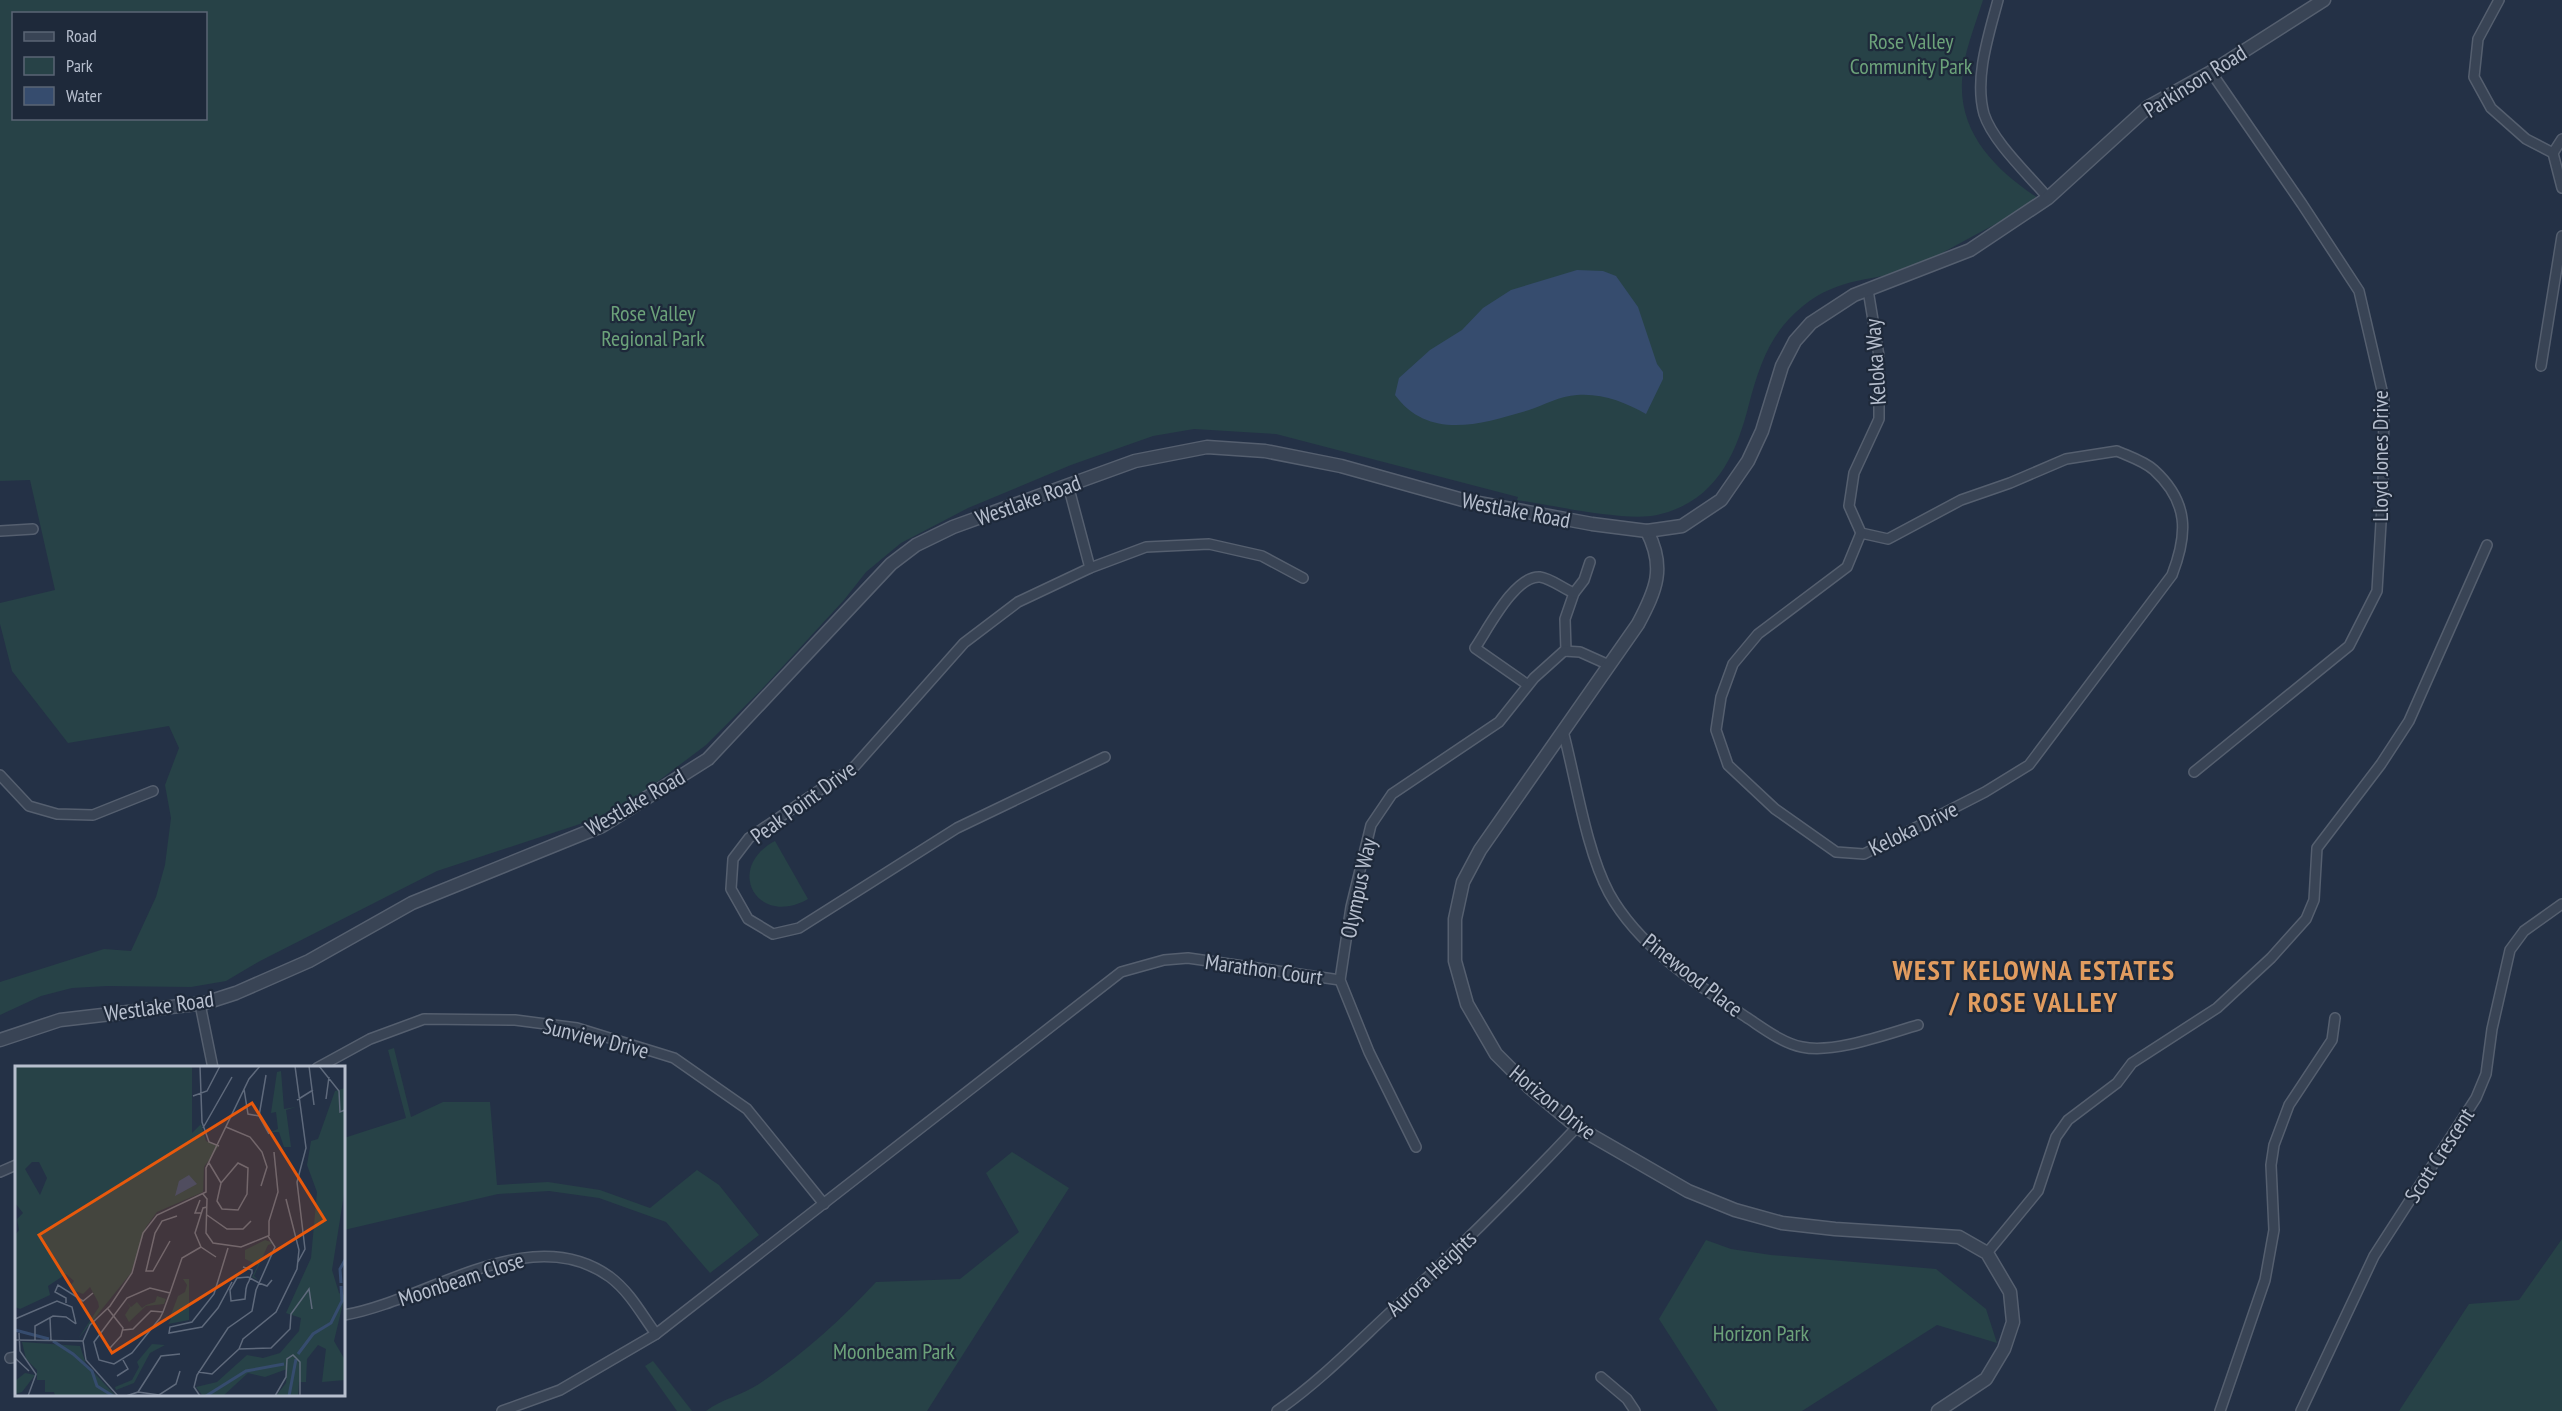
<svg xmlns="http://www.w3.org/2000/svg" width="2562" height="1411" font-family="'PT Sans Narrow',sans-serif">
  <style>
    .green { fill: #274247; fill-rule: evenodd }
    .water { fill: #364c6e }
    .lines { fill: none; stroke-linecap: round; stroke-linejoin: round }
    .minor-casing { stroke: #555f6f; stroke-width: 12 }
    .tertiary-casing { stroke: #555f6f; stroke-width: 15 }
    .minor { stroke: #394455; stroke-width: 9 }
    .tertiary { stroke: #394455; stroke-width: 12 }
    .labels { text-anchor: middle; stroke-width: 4.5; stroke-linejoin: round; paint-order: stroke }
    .park-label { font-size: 22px; fill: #6ca27a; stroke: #1e293a }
    .street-label { font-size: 22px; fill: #b7bfce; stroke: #1e293a }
    .district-label { font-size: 28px; font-weight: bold; letter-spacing: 1.5px; fill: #e19c5f; stroke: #1e293a }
    .inset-river { fill: none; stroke: #364c6e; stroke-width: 3 }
    .inset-road { fill: none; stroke: #5f6a7c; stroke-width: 1.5 }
    .view { fill: #e8590c; fill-opacity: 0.15; stroke: #e8590c; stroke-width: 3 }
    .inset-edge { fill: none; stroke: #b7bfce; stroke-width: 3 }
  </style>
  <rect width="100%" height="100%" fill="#243146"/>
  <g class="green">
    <path d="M0 0H1983C1975 26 1963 54 1962 81 1959 136 1999 173 2041 200 2012 215 1982 231 1953 247 1940 254 1927 264 1913 268 1873 282 1840 276 1803 306 1771 331 1759 366 1749 404 1736 456 1715 502 1657 515 1626 522 1551 505 1517 500L1518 497 1276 434 1194 429 1153 436 1071 465 968 508 901 543 866 572 844 600 762 689 706 745 649 788 595 819 437 871 260 961 226 981 191 987 107 986 72 988 41 996 0 1015V982L104 949 131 951 156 897 165 865 171 818 165 785 179 748 169 726 68 743 12 671 0 624V603L55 590 30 480 0 481ZM14 14H206V118H14Z"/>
    <path d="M775 841 808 899C757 928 724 868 775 841Z"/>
    <polygon points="394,1048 411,1117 443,1102 490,1102 497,1185 548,1182 600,1190 650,1208 697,1170 719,1185 759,1235 710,1273 666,1222 599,1198 549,1191 498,1194 344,1230 344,1138 406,1118 388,1050"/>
    <path d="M1012 1152 1069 1188 927 1411H706C722 1399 742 1395 759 1384 802 1355 841 1320 876 1282L960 1279 1019 1232 986 1173Z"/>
    <polygon points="2562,1239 2562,1411 2399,1411 2469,1304 2519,1300"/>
    <polygon points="1706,1240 1731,1249 1771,1255 1936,1269 1986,1309 1997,1343 1937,1325 1802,1411 1718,1411 1659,1319"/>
    <polygon points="653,1361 692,1411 677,1411 645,1366"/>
  </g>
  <path class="water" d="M1577 270 1603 271 1616 276 1638 307 1657 364 1663 372V379L1646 414C1625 402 1602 393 1577 395 1560 396 1544 405 1529 410 1481 424 1429 441 1395 395L1399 378 1430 350 1462 330 1483 308 1511 290Z"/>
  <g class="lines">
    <defs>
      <g id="minor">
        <path d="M1998 0C1989 34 1974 78 1984 114 1993 142 2029 175 2048 198"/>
        <polyline points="2499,0 2478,39 2474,77 2491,108 2526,139 2553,153"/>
        <polyline points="2562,139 2553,153 2562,188"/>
        <polyline points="2541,366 2562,236"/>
        <path d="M2117 451C2128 456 2144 461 2154 470 2189 502 2188 534 2172 575L2029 765 1985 792 1864 854 1836 852 1775 809 1728 765 1716 730 1721 697 1733 664 1758 634 1847 567 1861 533 1888 539 1961 500 2010 483 2066 459Z"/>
        <polyline points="1068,485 1090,568"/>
        <polyline points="0,531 33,529"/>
        <polyline points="1861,533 1849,506 1854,473 1879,419 1879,356 1868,290"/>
        <polyline points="1566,651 1565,619 1574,593"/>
        <path d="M1528 685 1475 648C1488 629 1515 575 1540 577 1550 578 1564 589 1574 593L1584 580 1590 562"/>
        <path d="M1563 731C1576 780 1586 850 1609 893 1639 947 1696 984 1746 1017 1763 1028 1782 1043 1802 1047 1834 1054 1887 1034 1918 1025"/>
        <polyline points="1105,757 957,828 799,928 773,934 748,919 731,889 733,859 749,838 855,766 964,643 1018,602 1090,568 1146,547 1209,544 1262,556 1303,578"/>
        <polyline points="2194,772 2349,646 2377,591 2383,488 2384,399 2359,291 2302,204 2211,72"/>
        <polyline points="0,775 29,806 57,814 93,815 153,791"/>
        <polyline points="200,1004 213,1068"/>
        <polyline points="317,1068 370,1039 424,1019 515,1020 577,1028 674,1058 747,1109 824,1204"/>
        <polyline points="1416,1147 1369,1052 1340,980 1351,907 1371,825 1392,794 1499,722 1534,678 1564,651 1580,652 1609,665"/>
        <polyline points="0,1172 16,1165"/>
        <polyline points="1987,1253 2038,1191 2056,1137 2068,1120 2117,1083 2132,1063 2217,1008 2271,958 2306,919 2314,900 2317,848 2381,764 2409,721 2487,545"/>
        <path d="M344 1315C427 1301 530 1219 610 1277 630 1292 642 1315 656 1334"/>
        <polyline points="10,1358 16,1357"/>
        <polyline points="1601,1377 1627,1399 1635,1411"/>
        <polyline points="502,1411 560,1390 656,1334 1121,972 1164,960 1188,958 1340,980"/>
        <path d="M1277 1411C1316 1384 1350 1350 1384 1318 1451 1256 1515 1193 1577 1127"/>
        <polyline points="2220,1411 2265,1280 2274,1230 2271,1165 2274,1145 2289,1105 2332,1040 2335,1018"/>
        <polyline points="2301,1411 2374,1256 2476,1098 2486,1074 2492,1029 2510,950 2524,931 2562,904"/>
      </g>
      <g id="tertiary">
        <path d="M1647 531C1666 568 1656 590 1638 624L1480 850 1463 882 1455 919V961L1467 1004 1496 1054 1529 1087 1577 1127 1688 1191 1735 1210 1782 1223 1835 1229 1959 1237 1987 1253 2010 1292 2013 1322 2004 1349 1986 1379 1938 1411"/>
        <polyline points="0,1040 60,1020 205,1003 236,993 309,961 412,903 602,826 708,759 891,564 916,545 953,527 1135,461 1207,447 1265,451 1341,466 1463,500 1592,524 1647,531 1682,526 1721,500 1748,461 1762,431 1782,366 1795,341 1811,323 1854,295 1970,250 2048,198 2148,107 2211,72 2324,0"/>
      </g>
    </defs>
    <use href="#minor" class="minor-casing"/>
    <use href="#tertiary" class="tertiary-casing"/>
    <use href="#minor" class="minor"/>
    <use href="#tertiary" class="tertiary"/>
  </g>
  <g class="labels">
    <g class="park-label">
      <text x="1911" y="49">Rose Valley<tspan x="1911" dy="25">Community Park</tspan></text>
      <text x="653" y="321">Rose Valley<tspan x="653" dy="25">Regional Park</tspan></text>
      <text x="1761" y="1341">Horizon Park</text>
      <text x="894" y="1359">Moonbeam Park</text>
    </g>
    <g class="street-label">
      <text transform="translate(2195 81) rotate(-32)" y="8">Parkinson Road</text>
      <text transform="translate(1875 362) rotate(-94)" y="8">Keloka Way</text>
      <text transform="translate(2380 456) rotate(-90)" y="8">Lloyd Jones Drive</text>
      <text transform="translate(1028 500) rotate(-20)" y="8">Westlake Road</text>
      <text transform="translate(1516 510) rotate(11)" y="8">Westlake Road</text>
      <text transform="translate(635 802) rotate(-30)" y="8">Westlake Road</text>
      <text transform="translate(803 802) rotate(-36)" y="8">Peak Point Drive</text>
      <text transform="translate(1913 828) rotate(-26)" y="8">Keloka Drive</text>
      <text transform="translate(1358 888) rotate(-78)" y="8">Olympus Way</text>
      <text transform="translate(1264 969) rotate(8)" y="8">Marathon Court</text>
      <text transform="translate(1693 975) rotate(38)" y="8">Pinewood Place</text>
      <text transform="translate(159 1006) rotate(-8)" y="8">Westlake Road</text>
      <text transform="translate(596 1038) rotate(14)" y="8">Sunview Drive</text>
      <text transform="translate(1553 1102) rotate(39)" y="8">Horizon Drive</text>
      <text transform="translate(2439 1155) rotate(-57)" y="8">Scott Crescent</text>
      <text transform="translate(1431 1273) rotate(-43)" y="8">Aurora Heights</text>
      <text transform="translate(461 1279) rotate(-18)" y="8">Moonbeam Close</text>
    </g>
    <g class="district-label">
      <text x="2034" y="980">WEST KELOWNA ESTATES<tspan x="2034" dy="32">/ ROSE VALLEY</tspan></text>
    </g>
  </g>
  <g transform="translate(15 1066)">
    <rect width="330" height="330" fill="#243146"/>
    <path d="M4 0H177V67L186 58 191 75 204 80 189 101 188 126 142 146 131 161 116 207 63 273 84 241 83 236 75 221 68 228 60 225 55 220 59 215 51 208 33 220 35 229 5 243 0 241V169L4 164 2 153 8 147 0 137V2ZM17 96H24L32 112 25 129 10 103ZM266 5 269 43 281 41 271 44 276 81H269L264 66H256L263 63 261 46 256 47 262 6ZM330 22V122L317 204 324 227 330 229 319 275 330 294V314L307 316 311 283 303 279 292 293 291 316H284L283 330H261L271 317 272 303 250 311 233 307 208 330H188L181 321 202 316 232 289 248 292 265 287 284 265 286 252 271 247 296 192 302 126 292 99 296 75 303 73 320 25ZM250 174 259 177 253 179 239 210 243 214 237 211 243 199 230 193V184ZM168 213H174V254L153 258 156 253 148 249 155 251 163 230 170 226 172 219ZM142 230 151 233 149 238 131 240 114 256 110 249 115 241 111 236 116 241 122 236 127 242 131 239 140 236ZM7 276 65 280 71 298 101 330H40L39 326H30V314H22V304L11 293ZM137 278 150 279 135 287 119 317 101 324 100 321 117 314 124 301 122 296ZM10 307 20 309 7 326 0 328V315Z" fill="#274247" fill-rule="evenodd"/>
    <path d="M174 109 182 118 160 130 164 115Z" fill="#364c6e"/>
    <path class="inset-river" d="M326 217 325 203 330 194M0 264 34 273M38 275 58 288 77 305 82 320 98 330M283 288 298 268 316 257 327 235 326 220M191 330 231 305 269 298M274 330 281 293"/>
    <path class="inset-road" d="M185 0 187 56 194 76 204 80M280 0 291 82 282 116 290 183 283 196M294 0 299 39M304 0 324 25 325 46 330 44M251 9 244 50 254 68M229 23 233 48 244 50M178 30 192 25 205 0M311 33 314 11M282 34 298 24M211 61 235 71 247 86 252 101 246 120M188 62 217 11M194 97 206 117M223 97 233 102 232 128 223 144 207 143 202 135 206 117ZM185 134 180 147H186M192 141 188 142 180 167 186 181 201 191M192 149 212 163H228L236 155M254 170V155L263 126 259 86M155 175 138 205H131L140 167 147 155 162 150M213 182 199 228 177 256 155 261 154 267 187 261 203 242 217 216M228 201 237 204V207L236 209 234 215 232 219 231 223 230 233 216 235 215 224 222 212 233 211 235 212 244 217 252 220 257 214M155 227 135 222 112 232 79 276 84 294 99 298 117 287 145 252 148 246 155 227 167 192 186 181M51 237V232L40 226 43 219 68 235 78 227M93 243 108 262 106 270 95 282M35 252 36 274M0 253 42 235 57 241 61 258M108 264 118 263 136 245 148 246M4 267 5 285 21 308 13 330M0 274 68 275 75 259 95 240 117 207 128 167 142 149 191 126V102L234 13 245 0M20 274V260L38 250 51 251 61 258M68 275 71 294 103 330M224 283 228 273 261 246 282 203 284 184 271 133M0 292 14 305M183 306 197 308 224 283 256 282 275 263 276 248 294 223 297 243M102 310 113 303 108 294M123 326 144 329 161 318 165 305M111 330 123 326 146 290 165 288M185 330 179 321 182 309 213 262 237 245 241 224 260 181 253 170 226 181 198 177 191 167 192 133 188 128M260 330 271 311 272 293 278 289 285 296V330"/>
    <path class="view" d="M237 37 310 154 97 287 24 169Z"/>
    <rect width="330" height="330" class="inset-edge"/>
  </g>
  <rect x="12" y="12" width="195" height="108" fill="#1e293a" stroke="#5b6575" stroke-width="1.5"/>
  <rect x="24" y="32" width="30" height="9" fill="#394455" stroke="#5b6575" stroke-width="1.5"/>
  <text x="66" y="42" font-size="18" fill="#b7bfce">Road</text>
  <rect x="24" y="57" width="30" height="18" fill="#274247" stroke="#5b6575" stroke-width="1.5"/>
  <text x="66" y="72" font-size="18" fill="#b7bfce">Park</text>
  <rect x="24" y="87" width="30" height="18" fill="#364c6e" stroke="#5b6575" stroke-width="1.5"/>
  <text x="66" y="102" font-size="18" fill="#b7bfce">Water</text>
</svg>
